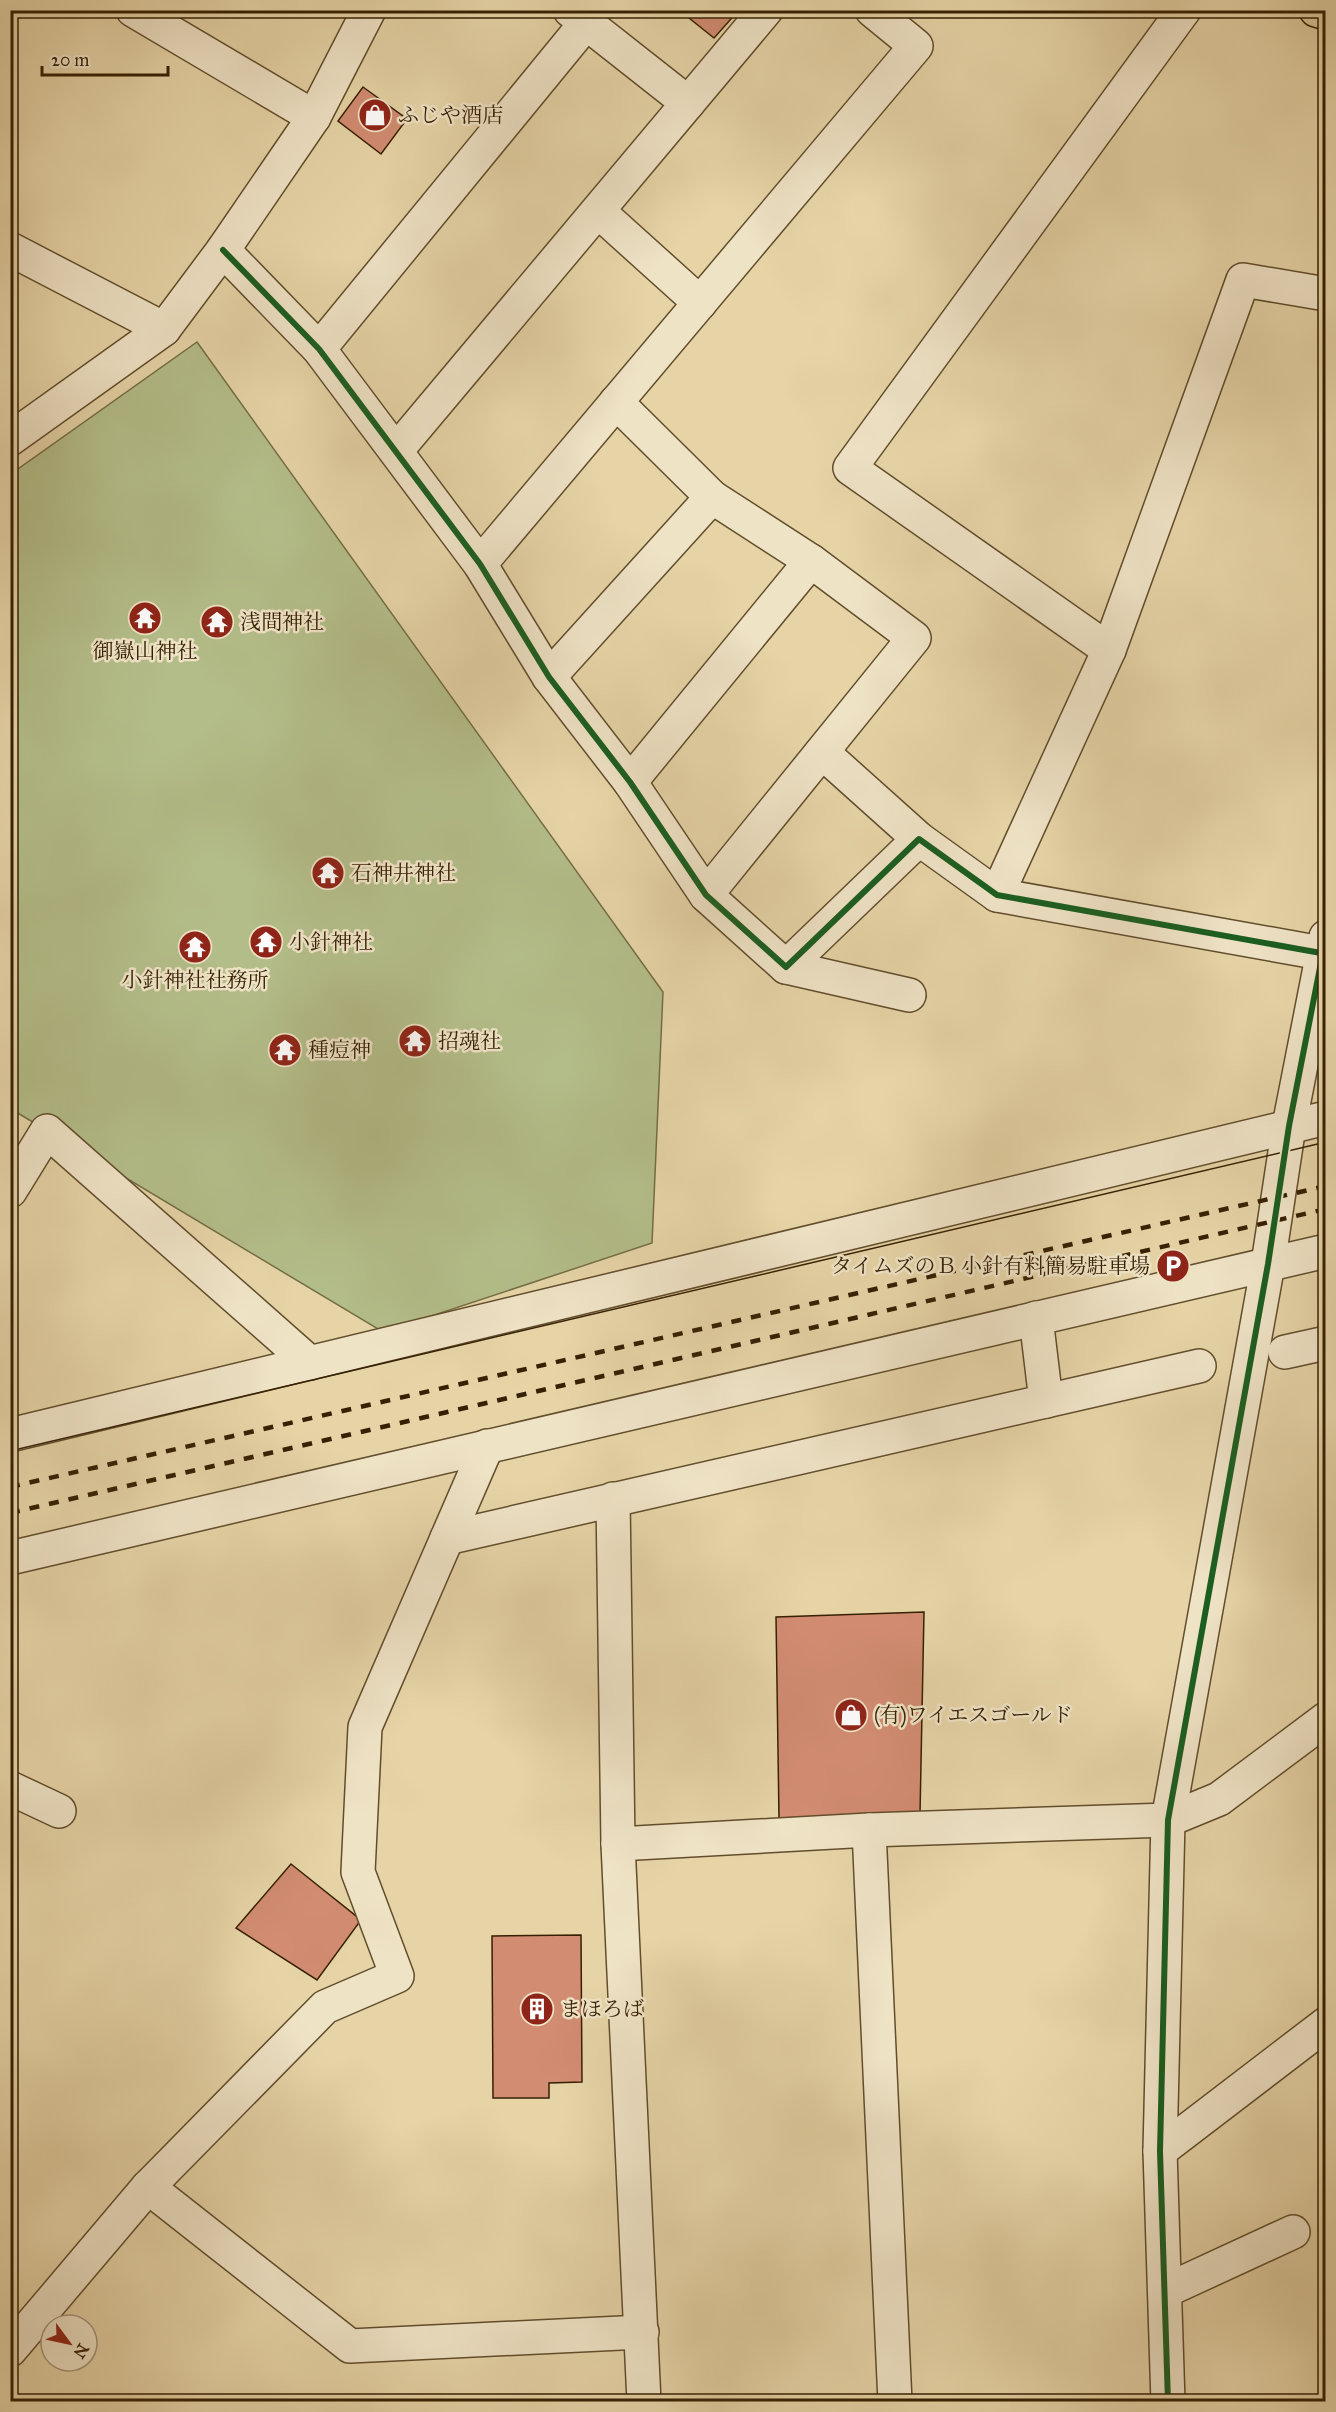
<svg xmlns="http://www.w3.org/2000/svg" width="1336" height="2412" font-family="'IM FELL Great Primer','Noto Serif JP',serif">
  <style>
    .green { fill: #b3bd89; stroke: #746e46; stroke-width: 1.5 }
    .building { fill: #d28c72; stroke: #362003; stroke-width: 1.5 }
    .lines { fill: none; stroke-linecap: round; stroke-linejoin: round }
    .minor-casing { stroke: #624d2c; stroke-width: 36 }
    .major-casing { stroke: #362003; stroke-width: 36 }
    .minor { stroke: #efe3c6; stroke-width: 33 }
    .major { stroke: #e6d4a7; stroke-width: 33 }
    .tram { stroke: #362003; stroke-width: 1.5 }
    .rail { stroke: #362003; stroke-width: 4.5; stroke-dasharray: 10 10; stroke-linecap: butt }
    .cycleway-casing { stroke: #efe3c6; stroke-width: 10 }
    .cycleway { stroke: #1b5e20; stroke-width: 6 }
    .labels { text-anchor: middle; stroke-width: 5; stroke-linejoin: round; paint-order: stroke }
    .poi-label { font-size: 21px; fill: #362003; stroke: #efe3c6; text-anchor: start }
  </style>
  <rect width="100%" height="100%" fill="#e6d4a7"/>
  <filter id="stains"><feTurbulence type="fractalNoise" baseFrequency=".00333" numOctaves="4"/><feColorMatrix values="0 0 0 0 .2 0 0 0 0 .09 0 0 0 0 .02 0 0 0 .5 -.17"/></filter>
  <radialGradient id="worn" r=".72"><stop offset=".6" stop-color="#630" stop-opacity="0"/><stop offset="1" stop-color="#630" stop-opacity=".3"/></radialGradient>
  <polygon class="green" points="197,342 663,992 652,1243 383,1332 11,1109 11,474"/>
  <g class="building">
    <polygon points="679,10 739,10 714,38"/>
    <polygon points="363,87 407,119 381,154 338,121"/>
    <polygon points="924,1612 920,1814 779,1818 776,1617"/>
    <polygon points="291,1864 361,1920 317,1980 236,1928"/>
    <polygon points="581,1935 582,2082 549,2083 549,2098 493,2098 492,1936"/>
  </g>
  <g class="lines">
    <defs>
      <g id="minor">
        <polyline points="133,10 314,117"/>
        <polyline points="570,10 688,103"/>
        <polyline points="598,211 700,303"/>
        <polyline points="10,249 164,329"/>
        <polyline points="223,250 319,349 480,564 549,677 630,782 706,895 786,967 919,839 997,895 1321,953"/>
        <polyline points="319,349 586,23"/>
        <polyline points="616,402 712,497 811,561"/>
        <polyline points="10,439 164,329 223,250 314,117 369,10"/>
        <polyline points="396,451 766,10"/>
        <polyline points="480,564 916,46 872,10"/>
        <polyline points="1109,650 850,468 1184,10"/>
        <polyline points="549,677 712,497"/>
        <polyline points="822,752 919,839"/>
        <polyline points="630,782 811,561 914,638 706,895"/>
        <polyline points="997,895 1109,650 1243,280 1326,294"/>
        <polyline points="786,967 909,995"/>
        <polyline points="10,1191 47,1131 310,1363"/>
        <polyline points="1036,1318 1046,1401"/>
        <polyline points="1285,1352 1326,1343"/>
        <polyline points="10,1435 1326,1118"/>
        <polyline points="613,1499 618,1844 644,2402"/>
        <polyline points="447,1538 1199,1366"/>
        <polyline points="10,1558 1326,1251"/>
        <polyline points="10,1788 59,1811"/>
        <polyline points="869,1830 895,2402"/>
        <polyline points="618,1844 869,1830 1168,1820 1219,1799 1326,1719"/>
        <polyline points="1160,2151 1326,2024"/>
        <polyline points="148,2187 350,2346 642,2332"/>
        <polyline points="1165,2291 1293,2232"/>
        <polyline points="10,2350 148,2187 325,2007 397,1976 358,1872 365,1727 487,1446"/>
        <polyline points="1168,2402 1160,2151 1168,1820 1268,1264 1289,1126 1326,937"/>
      </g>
      <polyline id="major" points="1316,10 1326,13"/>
    </defs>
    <use href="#minor" class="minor-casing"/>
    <use href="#major" class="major-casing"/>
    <use href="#minor" class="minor"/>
    <use href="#major" class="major"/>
    <polyline class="tram" points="10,1451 1326,1142"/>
    <g class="rail">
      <polyline points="10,1487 1326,1186"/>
      <polyline points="10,1513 1326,1209"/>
    </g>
    <defs>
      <g id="cycleway">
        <polyline points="223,250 319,349 480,564 549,677 630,782 706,895 786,967 919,839 997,895 1321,953"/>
        <polyline points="1168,2402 1160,2151 1168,1820 1268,1264 1289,1126 1326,937"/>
      </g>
    </defs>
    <use href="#cycleway" class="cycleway-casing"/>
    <use href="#cycleway" class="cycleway"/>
  </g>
  <defs>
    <symbol id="shop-disc" viewBox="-11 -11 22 22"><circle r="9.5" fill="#8f2418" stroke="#efe3c6"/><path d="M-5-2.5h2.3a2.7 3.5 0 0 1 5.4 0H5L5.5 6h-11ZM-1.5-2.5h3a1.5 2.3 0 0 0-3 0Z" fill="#fff"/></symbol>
    <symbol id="temple-disc" viewBox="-11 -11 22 22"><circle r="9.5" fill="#8f2418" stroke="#efe3c6"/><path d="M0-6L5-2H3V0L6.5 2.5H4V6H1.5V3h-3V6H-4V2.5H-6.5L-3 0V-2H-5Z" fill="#fff"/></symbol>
    <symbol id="parking-disc" viewBox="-11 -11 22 22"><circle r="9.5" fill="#8f2418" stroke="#efe3c6"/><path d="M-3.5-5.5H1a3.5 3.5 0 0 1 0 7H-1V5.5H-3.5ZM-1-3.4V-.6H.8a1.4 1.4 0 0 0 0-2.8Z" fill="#fff"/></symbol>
    <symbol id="building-disc" viewBox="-11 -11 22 22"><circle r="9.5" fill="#8f2418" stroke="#efe3c6"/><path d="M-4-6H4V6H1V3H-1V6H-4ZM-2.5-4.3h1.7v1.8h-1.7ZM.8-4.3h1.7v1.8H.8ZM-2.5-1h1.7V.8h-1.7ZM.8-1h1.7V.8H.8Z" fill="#fff"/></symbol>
  </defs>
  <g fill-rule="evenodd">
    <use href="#shop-disc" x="356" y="96" width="38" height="38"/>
    <use href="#temple-disc" x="126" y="599" width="38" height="38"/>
    <use href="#temple-disc" x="198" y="603" width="38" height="38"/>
    <use href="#temple-disc" x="309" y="854" width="38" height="38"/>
    <use href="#temple-disc" x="247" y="923" width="38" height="38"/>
    <use href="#temple-disc" x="176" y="928" width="38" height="38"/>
    <use href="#temple-disc" x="396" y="1022" width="38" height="38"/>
    <use href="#temple-disc" x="266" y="1031" width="38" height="38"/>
    <use href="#parking-disc" x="1154" y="1247" width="38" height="38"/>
    <use href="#shop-disc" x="832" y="1696" width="38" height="38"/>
    <use href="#building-disc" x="518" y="1990" width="38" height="38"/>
  </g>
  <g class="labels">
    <g class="poi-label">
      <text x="398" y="122">ふじや酒店</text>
      <text x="240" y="629">浅間神社</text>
      <text x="145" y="658" text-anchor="middle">御嶽山神社</text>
      <text x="351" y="880">石神井神社</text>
      <text x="289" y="949">小針神社</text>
      <text x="195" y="987" text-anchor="middle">小針神社社務所</text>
      <text x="438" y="1048">招魂社</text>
      <text x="308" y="1057">種痘神</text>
      <text x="1150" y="1273" text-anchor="end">タイムズのＢ 小針有料簡易駐車場</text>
      <text x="874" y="1722">(有)ワイエスゴールド</text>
      <text x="560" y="2016">まほろば</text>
    </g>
  </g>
  <rect width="1336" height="2412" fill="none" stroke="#e6d4a7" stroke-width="36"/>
  <rect x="12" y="12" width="1312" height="2388" fill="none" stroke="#362003" stroke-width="3"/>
  <rect x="18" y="18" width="1300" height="2376" fill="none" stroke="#362003" stroke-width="1.5"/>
  <g transform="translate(69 2343) rotate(123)"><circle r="28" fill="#efe3c6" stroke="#a59578" stroke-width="1.5"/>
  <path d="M0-4.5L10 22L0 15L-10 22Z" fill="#8f2418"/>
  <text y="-9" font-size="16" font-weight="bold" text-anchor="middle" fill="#362003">N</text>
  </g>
  <path d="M42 66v9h126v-9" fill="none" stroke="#362003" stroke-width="3"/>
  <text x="51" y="66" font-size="18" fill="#362003" stroke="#efe3c6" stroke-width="4.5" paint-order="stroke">20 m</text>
  <rect width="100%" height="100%" filter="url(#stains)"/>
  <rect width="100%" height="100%" fill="url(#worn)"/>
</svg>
